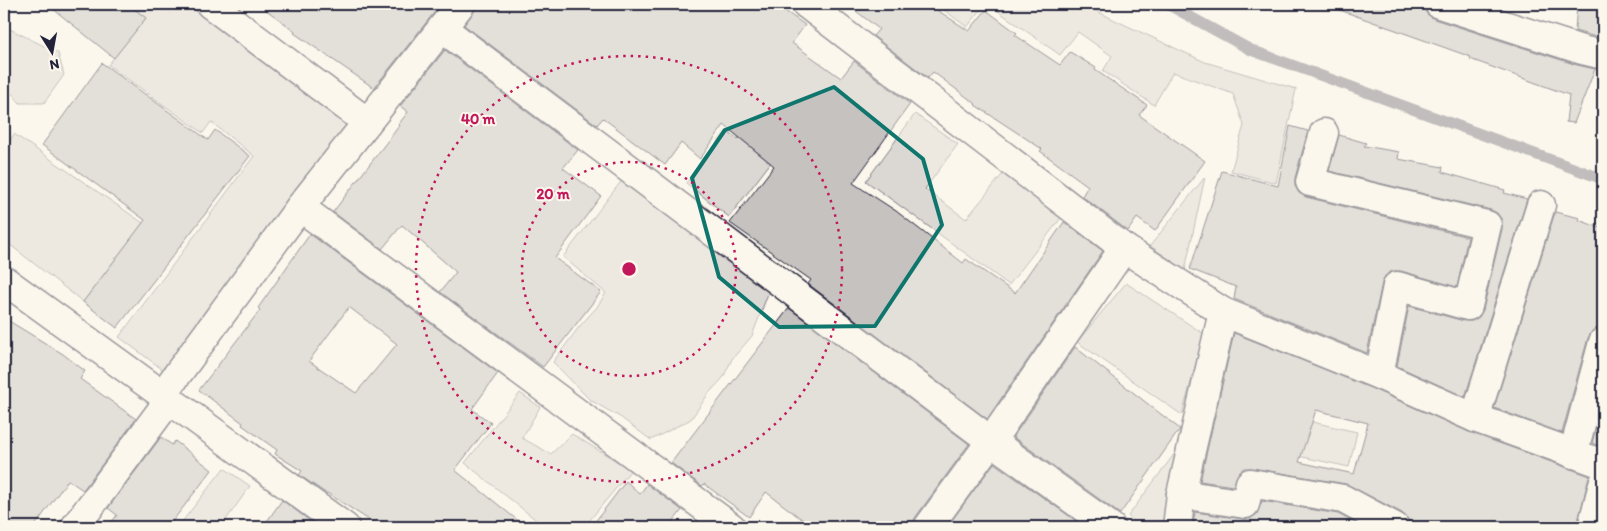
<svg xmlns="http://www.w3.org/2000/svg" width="1607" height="531" font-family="Itim,sans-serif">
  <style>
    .green { fill: #dbd8d3; stroke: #7e7d87 }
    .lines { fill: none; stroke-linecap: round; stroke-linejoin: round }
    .stream { stroke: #787681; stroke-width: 11 }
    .building { fill: #c6c2c0; stroke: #22223b; fill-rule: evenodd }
    .minor-casing { stroke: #22223b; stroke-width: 31 }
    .minor { stroke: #fbf7ec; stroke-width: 28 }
    .marked { fill: none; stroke: #0f766e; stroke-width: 4; stroke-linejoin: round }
    .ring { fill: none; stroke: #c2185b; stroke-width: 2.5; stroke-dasharray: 2.5 5 }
    .centre { fill: #c2185b; stroke: #fbf7ec; stroke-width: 2.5 }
    .ring-label { font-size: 15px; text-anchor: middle; font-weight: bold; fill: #c2185b; stroke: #fbf7ec; stroke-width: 4; stroke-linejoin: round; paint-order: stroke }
  </style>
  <rect width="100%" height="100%" fill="#fbf7ec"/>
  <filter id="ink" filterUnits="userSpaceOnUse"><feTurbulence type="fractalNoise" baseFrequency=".02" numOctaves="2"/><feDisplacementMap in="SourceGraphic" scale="10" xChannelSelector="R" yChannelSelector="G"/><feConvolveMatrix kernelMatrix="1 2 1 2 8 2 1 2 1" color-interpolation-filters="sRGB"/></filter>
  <g filter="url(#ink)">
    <g class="green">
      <polygon points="128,4 186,4 358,123 170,375 119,337 254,156 211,122 203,133 108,65 146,18"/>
      <polygon points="936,4 986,4 967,27"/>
      <polygon points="988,4 1082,4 1119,22 1205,62 1296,89 1276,183 1231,171 1244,125 1233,94 1173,72 1154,105 1103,71 1112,56 1078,32 1060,55"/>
      <polygon points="4,26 58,53 64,75 44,103 20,103 4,84"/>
      <polygon points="762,107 795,131 729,217 686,183 726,131 738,139"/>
      <polygon points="915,114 958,144 925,189 966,219 1006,170 1065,213 1009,285 866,181"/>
      <polygon points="14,134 143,223 83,302 4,240 4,151"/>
      <polygon points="626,175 769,291 752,336 732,359 723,378 709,393 691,419 651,440 620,417 590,400 553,362 579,327 597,307 606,293 563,257"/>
      <polygon points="1205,177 1185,270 1150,246"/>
      <polygon points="1126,283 1204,334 1182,415 1077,342"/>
      <polygon points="520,393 540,407 522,438 551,454 572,434 631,470 584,527 545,527 465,463"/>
      <polygon points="1254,409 1357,432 1349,467 1247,445"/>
      <polygon points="1184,441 1169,527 1140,527 1128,516"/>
      <polygon points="224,468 250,486 221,527 178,527"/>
    </g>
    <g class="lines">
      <polyline class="stream" points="1167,4 1251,50 1603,179"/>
    </g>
    <g class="building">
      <polygon points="47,4 128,4 146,18 114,58"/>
      <polygon points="258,4 441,4 374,88 294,33 295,31"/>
      <polygon points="476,4 775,4 805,25 792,43 841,78 854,61 910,104 853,183 896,211 963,263 966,259 1015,293 1064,222 1103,251 987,419 808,284 811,280 730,223 774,166 724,125 700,159 681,143 665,165 603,118 597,125 464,25 473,13"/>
      <polygon points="847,4 928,4 969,31 986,10 1017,33 1015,35 1060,65 1070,52 1096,68 1095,70 1147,105 1139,115 1205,161 1155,231 1137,218 1128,231 1082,196 1088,186 1040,151 1042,149 975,105 976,104 933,72 928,78 873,36 879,29"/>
      <polygon points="1335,4 1424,4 1424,8 1427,14 1434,19 1577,65 1595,69 1574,123 1566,122 1569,95 1470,59 1471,57 1334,8"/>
      <polygon points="1577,4 1603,4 1603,39 1575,31"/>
      <polygon points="445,50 578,150 563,168 601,196 555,258 601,292 543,367 440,292 456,272 402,225 382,249 333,212 399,126 398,125 408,112 400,106"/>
      <polygon points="102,63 208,140 215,130 250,156 117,328 83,302 145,220 42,145"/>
      <polygon points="1290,126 1308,131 1295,178 1295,186 1299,193 1306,197 1468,237 1457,287 1401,271 1392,271 1385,276 1382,283 1367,353 1234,299 1236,287 1190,269 1222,171 1278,186"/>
      <polygon points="1339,135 1366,143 1364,146 1399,152 1398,159 1443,167 1442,172 1505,190 1504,193 1527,199 1465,397 1397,366 1409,306 1464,321 1472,321 1479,317 1483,310 1502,229 1502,220 1497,213 1491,210 1329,171"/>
      <polygon points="1555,212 1580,218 1579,220 1603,229 1603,327 1598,327 1592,331 1588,338 1562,433 1494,408"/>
      <path d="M310 234 498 373 472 409 491 423 455 470 526 527H380L327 493V494L299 475 302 471 275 454 277 450 242 425 243 423 199 390 260 310 258 308ZM349 307 397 344 356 393 309 361Z"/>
      <polygon points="789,308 969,444 915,518 913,527 812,527 766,492 749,517 704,484 702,486 671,463"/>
      <polygon points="4,318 63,354 85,371 80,379 136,419 83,490 68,480 34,527 4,527"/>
      <path d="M1234 333 1373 389 1469 432 1590 476 1588 480 1577 527H1411L1408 519 1402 513 1346 484 1252 468H1244L1239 472 1233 486 1200 481ZM1316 410 1368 423 1354 474 1299 462Z"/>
      <polygon points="1075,347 1180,429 1120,514 1013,437"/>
      <polygon points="1603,401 1603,447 1592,443"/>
      <polygon points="161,437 172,445 175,441 212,470 168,527 108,527 117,515 108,508"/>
      <polygon points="994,463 1085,527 947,527"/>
      <polygon points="626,481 640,494 647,484 682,510 669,527 591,527"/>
      <polygon points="282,500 310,521 306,527 263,527"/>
      <polygon points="1262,501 1338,514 1363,527 1193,527 1195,512 1243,519 1250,519 1257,514"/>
    </g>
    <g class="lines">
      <defs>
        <g id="minor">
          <polyline points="210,4 367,122"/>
          <polyline points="806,4 1124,248 1223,312 1379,375 1475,418 1603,464"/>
          <polyline points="1439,4 1582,50 1603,55"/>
          <polyline points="442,28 991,441 1111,527"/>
          <polyline points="1324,133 1310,182 1487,225 1468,306 1397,286 1379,375"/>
          <polyline points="300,207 731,527"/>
          <polyline points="4,280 345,527"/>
          <polyline points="163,394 300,207 461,4"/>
          <polyline points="1475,418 1541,205"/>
          <polyline points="1573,454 1603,342"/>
          <polyline points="1181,494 1245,504 1250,483 1343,499 1395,527"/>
          <polyline points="75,527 169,400"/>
          <polyline points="928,527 991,441 1124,248"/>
          <polyline points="1177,527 1181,494 1223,312"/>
          <polyline points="1592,527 1603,484"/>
        </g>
      </defs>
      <use href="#minor" class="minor-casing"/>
      <use href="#minor" class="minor"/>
    </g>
  </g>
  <path d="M0 0H1607V531H0ZM834 87 923 159 942 225 875 326 779 327 719 277 692 178 725 130Z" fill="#fbf7ec" fill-opacity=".55" fill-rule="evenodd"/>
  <path class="marked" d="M834 87 923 159 942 225 875 326 779 327 719 277 692 178 725 130Z"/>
  <g class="ring">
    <circle cx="629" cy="269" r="107"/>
    <circle cx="629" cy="269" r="213"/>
  </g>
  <circle cx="629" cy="269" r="8" class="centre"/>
  <g class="ring-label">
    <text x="478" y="124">40 m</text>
    <text x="553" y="199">20 m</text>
  </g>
  <rect width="1607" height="531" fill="none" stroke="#fbf7ec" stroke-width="20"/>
  <rect x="10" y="10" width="1587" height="511" fill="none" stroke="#22223b" stroke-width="2" filter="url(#ink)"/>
  <g transform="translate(52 52) rotate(169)" stroke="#fbf7ec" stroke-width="4" paint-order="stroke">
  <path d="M0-4L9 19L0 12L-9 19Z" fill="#22223b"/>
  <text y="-8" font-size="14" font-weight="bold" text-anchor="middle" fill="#22223b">N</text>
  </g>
</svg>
